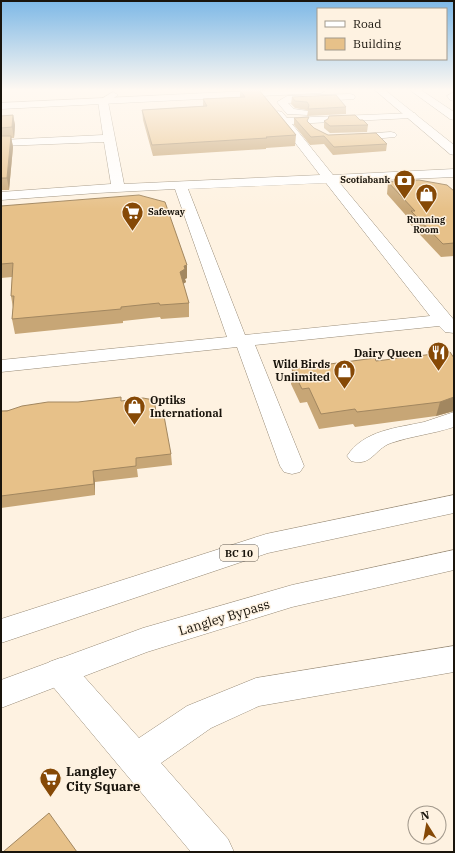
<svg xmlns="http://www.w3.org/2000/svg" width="455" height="853" font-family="'IBM Plex Serif',serif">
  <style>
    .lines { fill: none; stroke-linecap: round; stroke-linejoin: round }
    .minor-casing { stroke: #988b77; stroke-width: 1 }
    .major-casing { stroke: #988b77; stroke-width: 1 }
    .highway-casing { stroke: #988b77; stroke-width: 1 }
    .minor { fill: #fff; fill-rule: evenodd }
    .major { fill: #fff; fill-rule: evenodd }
    .highway { fill: #fff; fill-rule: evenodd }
    .wall { fill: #c7a676 }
    .shaded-wall { fill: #a28760 }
    .building { fill: #e7c189; stroke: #a28760 }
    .labels { text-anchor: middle; stroke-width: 3; stroke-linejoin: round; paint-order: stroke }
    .far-poi-label { font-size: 9px; font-weight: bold; fill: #19140c; stroke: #fef2e1; text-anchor: end }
    .shield { fill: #fef2e1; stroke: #5e574c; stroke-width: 1 }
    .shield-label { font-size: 10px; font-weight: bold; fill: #19140c }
    .poi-label { font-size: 11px; font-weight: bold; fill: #19140c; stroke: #fef2e1; text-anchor: end }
    .near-street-label { font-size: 13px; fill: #19140c; stroke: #fef2e1 }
    .near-poi-label { font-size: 13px; font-weight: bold; fill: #19140c; stroke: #fef2e1; text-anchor: start }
  </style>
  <rect width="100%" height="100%" fill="#fef2e1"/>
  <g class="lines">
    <defs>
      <g id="minor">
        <path d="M113 92 118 95 108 102 124 184 320 175 273 114 278 111 282 112 287 118 415 113 416 115 411 118 292 124 333 175 454 169V177L339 182 454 320V333L445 332 439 326 255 345 304 466 300 472 292 474 284 472 280 466 237 347 1 372V360L227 337 175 189 97 193 1 200V192L111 184 104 142 1 146V140L103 135 98 101ZM326 183 430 316 245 335 188 189Z"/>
        <polygon points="454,92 454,101 450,100 447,96"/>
        <polygon points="350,94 354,95 355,97 354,99 288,103 294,109 308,111 309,113 308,115 287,114 277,102 287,96"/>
        <polygon points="391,132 395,133 397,135 395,137 349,141 345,140 343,138 345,136 349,135"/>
        <path d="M454 412V427C433 434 411 436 391 443 374 449 372 467 351 461L347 456C364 430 397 428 424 422 434 419 444 415 454 412Z"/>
        <polygon points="454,646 454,672 259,706 211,728 161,763 228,839 234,852 191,852 49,682 45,672 49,662 60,658 71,662 139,738 187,706 256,678"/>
      </g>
      <g id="major">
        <polygon points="271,90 326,90 321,93 1,109 1,103"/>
        <polygon points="375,90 385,90 454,145 454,155 450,154"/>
        <polygon points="410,90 421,90 454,112 454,120 450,119"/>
      </g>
      <g id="highway">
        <polygon points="454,495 454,513 268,553 1,643 1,619 266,534"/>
        <polygon points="454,550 454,570 292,607 147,652 1,708 1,680 143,628 292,585"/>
      </g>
    </defs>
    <use href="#minor" class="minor-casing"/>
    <use href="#major" class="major-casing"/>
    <use href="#highway" class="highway-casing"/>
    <use href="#minor" class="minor"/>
    <use href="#major" class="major"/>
    <use href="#highway" class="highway"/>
  </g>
  <g class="wall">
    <polygon points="234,90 266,90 259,90 296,135 295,146 266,148 266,149 153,156 143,120 142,110 203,106 203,99 240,97 240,90"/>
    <polygon points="292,97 346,107 346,114 307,116 308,111 306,110 295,108 291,104"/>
    <polygon points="13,115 15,125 14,138 11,138 13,147 9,190 1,190 1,116"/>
    <polygon points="294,118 308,122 314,128 328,135 387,144 386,151 333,155 324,144 310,145 294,125"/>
    <polygon points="324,121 368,125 367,132 330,133 324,128"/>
    <polygon points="388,182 454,191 454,256 441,257 409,223 410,220 387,194"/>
    <polygon points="1,206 187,278 185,279 186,282 183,284 189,303 189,317 161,319 160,317 123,321 123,323 15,334 12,319 13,308 11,296 12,277 1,278"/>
    <polygon points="454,358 454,411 436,416 355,427 353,424 319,429 307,402 300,403 291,384 292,369 376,361"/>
    <polygon points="78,402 157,417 171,454 172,465 137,469 138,477 95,482 95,495 1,508 1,411"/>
  </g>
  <g class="shaded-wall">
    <polygon points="13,115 15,125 14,138 12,127"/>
    <polygon points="11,136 13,147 9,190 7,178"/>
    <polygon points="187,265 187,278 185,279 186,282 180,286 180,272 184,266"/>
    <polygon points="454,397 454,411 436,416 440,402"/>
    <polygon points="93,471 95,482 95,495 94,484"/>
  </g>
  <g class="building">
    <polygon points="240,90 259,90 296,135 266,137 267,138 152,145 142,110 207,106 203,99 245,97"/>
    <polygon points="336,95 346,107 308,109 309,105 307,102 295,101 292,97"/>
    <polygon points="13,115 12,127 1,128 1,116"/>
    <polygon points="355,115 360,120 363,120 368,125 330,126 324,121 328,119 329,116"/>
    <polygon points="309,117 307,121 314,128 328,135 376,133 387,144 334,147 324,136 311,137 294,118"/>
    <polygon points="1,136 11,136 7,178 1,178"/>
    <polygon points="419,180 447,185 454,191 454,243 443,244 411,211 415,211 388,182"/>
    <polygon points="139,195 165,202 187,265 184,266 185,269 180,272 189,303 160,305 159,303 121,307 121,309 12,319 14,296 11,296 13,263 1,264 1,206"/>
    <polygon points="450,352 454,358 454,397 440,402 357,412 355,409 321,414 309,388 302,389 292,369 375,358 376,361"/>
    <polygon points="121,397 121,401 143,398 154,400 157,417 164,416 171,454 136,458 136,466 93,471 94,484 1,496 1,411 7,411 22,406 48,402 78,402"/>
    <polygon points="49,813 77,852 3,852"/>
  </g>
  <linearGradient id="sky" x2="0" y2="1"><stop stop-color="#7db8e6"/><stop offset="0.43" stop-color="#fff9f2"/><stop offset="1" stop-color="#fff9f2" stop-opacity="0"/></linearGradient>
  <rect width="455" height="209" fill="url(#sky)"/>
  <defs>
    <symbol id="bank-pin" viewBox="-11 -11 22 30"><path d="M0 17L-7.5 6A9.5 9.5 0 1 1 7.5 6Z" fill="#864906" stroke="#fef2e1"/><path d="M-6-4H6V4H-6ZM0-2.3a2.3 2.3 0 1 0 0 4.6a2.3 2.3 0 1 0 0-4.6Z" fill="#fff"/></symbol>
    <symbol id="shop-pin" viewBox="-11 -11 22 30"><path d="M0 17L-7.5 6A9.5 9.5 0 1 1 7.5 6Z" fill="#864906" stroke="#fef2e1"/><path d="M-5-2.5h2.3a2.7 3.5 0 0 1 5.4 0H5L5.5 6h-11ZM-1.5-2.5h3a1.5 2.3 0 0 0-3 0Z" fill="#fff"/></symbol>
    <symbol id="supermarket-pin" viewBox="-11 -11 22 30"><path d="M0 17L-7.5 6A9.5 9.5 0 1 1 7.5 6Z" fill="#864906" stroke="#fef2e1"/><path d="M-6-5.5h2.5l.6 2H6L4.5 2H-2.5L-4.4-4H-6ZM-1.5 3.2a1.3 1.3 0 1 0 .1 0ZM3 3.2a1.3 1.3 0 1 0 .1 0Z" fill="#fff"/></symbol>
    <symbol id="restaurant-pin" viewBox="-11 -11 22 30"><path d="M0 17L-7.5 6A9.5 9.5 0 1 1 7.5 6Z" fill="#864906" stroke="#fef2e1"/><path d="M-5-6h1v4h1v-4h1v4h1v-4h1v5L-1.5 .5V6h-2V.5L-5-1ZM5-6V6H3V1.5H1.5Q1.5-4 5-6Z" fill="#fff"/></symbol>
  </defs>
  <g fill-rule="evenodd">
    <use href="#bank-pin" x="392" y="168" width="25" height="34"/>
    <use href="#shop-pin" x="414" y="182" width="25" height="34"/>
    <use href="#supermarket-pin" x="120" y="200" width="25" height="34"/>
    <use href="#restaurant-pin" x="426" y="340" width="25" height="34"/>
    <use href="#shop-pin" x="332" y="358" width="25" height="34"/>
    <use href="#shop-pin" x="122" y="394" width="25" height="34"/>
    <use href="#supermarket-pin" x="38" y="766" width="25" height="34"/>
  </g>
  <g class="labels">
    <g class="far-poi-label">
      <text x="390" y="183">Scotiabank</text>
      <text x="148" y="215" text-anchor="start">Safeway</text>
      <text x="426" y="223" text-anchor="middle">Running<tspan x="426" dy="10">Room</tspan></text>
    </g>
    <rect class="shield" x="220" y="545" width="38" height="16" rx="3"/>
    <g class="shield-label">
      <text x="239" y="557">BC 10</text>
    </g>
    <g class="poi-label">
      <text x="422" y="357">Dairy Queen</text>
      <text x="330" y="368">Wild Birds<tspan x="330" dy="13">Unlimited</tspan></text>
      <text x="150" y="404" text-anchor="start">Optiks<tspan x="150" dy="13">International</tspan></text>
    </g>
    <g class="near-street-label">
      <text transform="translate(224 617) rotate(-17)" y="5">Langley Bypass</text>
    </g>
    <g class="near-poi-label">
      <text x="66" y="776">Langley<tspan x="66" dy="15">City Square</tspan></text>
    </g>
  </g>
  <rect width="455" height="853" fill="none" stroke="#19140c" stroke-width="4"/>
  <rect x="317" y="8" width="130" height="52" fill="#fef2e1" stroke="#a2998c"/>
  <rect x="325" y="21" width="20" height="6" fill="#ffffff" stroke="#a2998c"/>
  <text x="353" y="28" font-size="12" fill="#19140c">Road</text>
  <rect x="325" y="38" width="20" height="12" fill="#e7c189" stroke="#a2998c"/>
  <text x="353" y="48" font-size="12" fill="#19140c">Building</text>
  <g transform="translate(427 825) rotate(349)"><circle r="19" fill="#fef2e1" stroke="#a2998c"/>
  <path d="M0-3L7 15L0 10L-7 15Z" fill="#864906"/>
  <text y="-6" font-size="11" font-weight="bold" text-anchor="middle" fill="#19140c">N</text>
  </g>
</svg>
